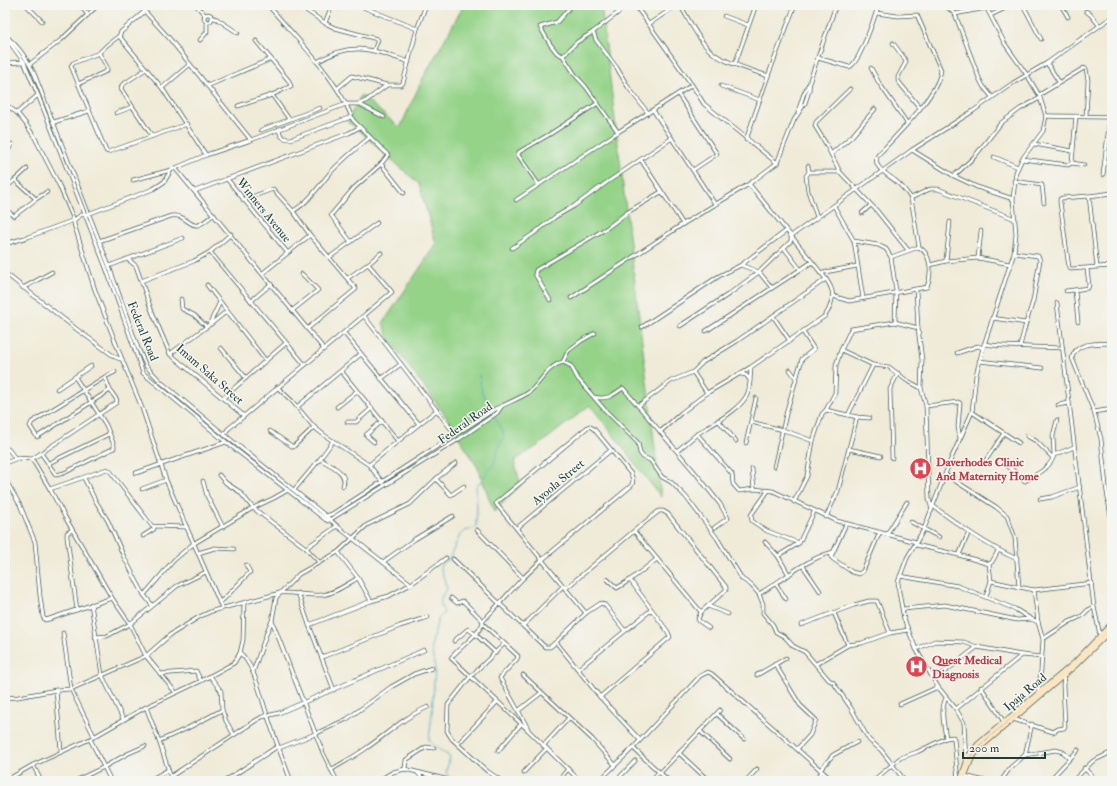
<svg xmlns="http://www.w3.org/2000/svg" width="1117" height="786" font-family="'IM FELL Double Pica',serif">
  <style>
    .green { fill: #95d389; stroke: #5a885e }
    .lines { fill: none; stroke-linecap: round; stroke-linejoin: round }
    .stream { stroke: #3ea9be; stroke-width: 1 }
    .minor-casing { stroke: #3e574d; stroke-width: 4.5 }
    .tertiary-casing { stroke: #3e574d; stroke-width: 5 }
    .secondary-casing { stroke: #3e574d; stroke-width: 5.5 }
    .primary-casing { stroke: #3e574d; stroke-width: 6 }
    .minor { stroke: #fff; stroke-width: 3 }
    .tertiary { stroke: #fff; stroke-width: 3.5 }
    .secondary { stroke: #fbe6c3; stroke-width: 4 }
    .primary { stroke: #f4c16a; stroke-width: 4.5 }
    .labels { text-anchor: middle; stroke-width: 3; stroke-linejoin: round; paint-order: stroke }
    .street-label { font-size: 12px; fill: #1f3d34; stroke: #f6f6f2 }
    .health-label { font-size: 12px; font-weight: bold; fill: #be3a42; stroke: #f6f6f2; text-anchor: start }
  </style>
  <rect width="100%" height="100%" fill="#f6f6f2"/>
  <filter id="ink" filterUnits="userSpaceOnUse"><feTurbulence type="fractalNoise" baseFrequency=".025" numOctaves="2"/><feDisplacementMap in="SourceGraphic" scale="8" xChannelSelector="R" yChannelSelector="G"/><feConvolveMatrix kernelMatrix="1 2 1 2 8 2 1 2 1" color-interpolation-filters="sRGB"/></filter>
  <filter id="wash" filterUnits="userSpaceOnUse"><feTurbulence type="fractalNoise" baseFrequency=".012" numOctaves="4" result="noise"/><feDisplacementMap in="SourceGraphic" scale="16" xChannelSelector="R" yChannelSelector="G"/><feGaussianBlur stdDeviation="0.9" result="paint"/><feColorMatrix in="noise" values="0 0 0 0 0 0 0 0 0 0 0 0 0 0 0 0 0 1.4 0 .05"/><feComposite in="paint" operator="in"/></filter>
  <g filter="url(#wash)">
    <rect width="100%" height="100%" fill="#f0ebd8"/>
    <polygon class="green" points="464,5 601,5 661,497 590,405 539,445 514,461 521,485 494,512 478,468 445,415 390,341 383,323 436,244 419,184 354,126 347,122 361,95 400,128 422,80"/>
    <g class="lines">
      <g class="stream">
        <polyline points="479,375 482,392 491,410"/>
        <path d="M448 776 446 772 450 757 432 744 429 739 432 714 435 668 431 647 438 619 444 613C439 602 439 598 447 589L440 566 449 559 460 535 464 531 473 529 476 526 477 508 476 487 494 464 499 445 504 438 503 431 494 416"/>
      </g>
    </g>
  </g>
  <g filter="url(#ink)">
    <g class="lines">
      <defs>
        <g id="minor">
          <polyline points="26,5 42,21"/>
          <polyline points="80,5 88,15"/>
          <polyline points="139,5 169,38 251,140 206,155 162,88 119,36 121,32 145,11"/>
          <polyline points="196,5 205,15"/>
          <polyline points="298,5 325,23 335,28 377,39 378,40 374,50"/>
          <polyline points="358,5 417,29 403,83 401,85 387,85 366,101 359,104 346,104 353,120 388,155 381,164"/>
          <polyline points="572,5 557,22 540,27 550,44 557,53 563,56 576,76 586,87 618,132"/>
          <polyline points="635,5 692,85 704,104 777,163 794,120 805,103 809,91 810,80 836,5"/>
          <path d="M680 5C690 21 699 42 713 53 727 64 752 70 768 76"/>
          <polyline points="945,5 955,14 979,78 983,86 992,97"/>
          <polyline points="1023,5 1041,39"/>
          <polyline points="1061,5 1068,17"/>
          <polyline points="1086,11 1091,15 1099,25"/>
          <path d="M876 13 898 16 917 15 941 70C939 94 895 137 878 155 870 167 891 176 898 183 903 187 907 193 911 198L930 189H938L1015 219"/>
          <polyline points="955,14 986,8"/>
          <circle cx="208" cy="18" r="4"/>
          <polyline points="991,15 1012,5"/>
          <polyline points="724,16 748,25"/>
          <polyline points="211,17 217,19 238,33"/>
          <polyline points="325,23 332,5"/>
          <polyline points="649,24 677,5"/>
          <polyline points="417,29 426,5"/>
          <polyline points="593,32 596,40 617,68 628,87 648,113"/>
          <path d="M5 35C18 46 27 58 34 73L109 266 138 348 146 366 161 382 216 428 326 516 337 526 411 584 389 596 371 601 309 625"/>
          <polyline points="119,36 107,45 99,53 73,63 71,66 106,151 108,152 187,124"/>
          <polyline points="8,38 7,39 24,62 38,95 106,268 143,373 226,442 326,520 328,521 331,519 459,439 497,413 502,406 495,409 332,514 326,516"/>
          <polyline points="200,40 207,32 207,21"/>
          <polyline points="256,41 271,59"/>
          <polyline points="893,43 904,58 906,62 898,77 898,81 920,108"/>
          <polyline points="563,56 577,42 593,32 628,5"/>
          <path d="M818 58 849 67C860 64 874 17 879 5"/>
          <path d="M317 62C353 40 373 50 409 62"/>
          <polyline points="5,63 24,62"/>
          <polyline points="1047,63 1059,82"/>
          <polyline points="30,64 61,40 98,5"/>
          <polyline points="735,64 756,5"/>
          <polyline points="871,68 879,83 907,123"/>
          <polyline points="146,69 122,85 121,89 152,136"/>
          <polyline points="78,84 107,71 107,67 99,53"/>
          <polyline points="207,86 271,59 289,81 291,86 272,95 238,106"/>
          <polyline points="721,86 760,100"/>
          <polyline points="162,88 189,65"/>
          <polyline points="338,88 352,76 387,85"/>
          <polyline points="850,89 816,122 815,126 826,144 840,172 877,211 908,250"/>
          <polyline points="678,94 717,154 693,170"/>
          <polyline points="272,95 289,119"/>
          <polyline points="1039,95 1084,68 1086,69 1088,80 1086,116"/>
          <polyline points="5,104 17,113 26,124 35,138 59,185 74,220 74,224 95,290 122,359 120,359 115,357 75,328 5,273"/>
          <polyline points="359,104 384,117"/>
          <polyline points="653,110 715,204"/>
          <polyline points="798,112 803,96 808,85"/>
          <polyline points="17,113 38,95"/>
          <polyline points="116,113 132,107"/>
          <polyline points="54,122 89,111"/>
          <path d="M279 129C280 137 283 139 291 139L351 117"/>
          <polyline points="261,130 320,108"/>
          <path d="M251 140 346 104C326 67 295 37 268 5"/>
          <polyline points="746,140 768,76 795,5"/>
          <polyline points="1034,144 1073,151"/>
          <polyline points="912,150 954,176 977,187 1013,199"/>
          <polyline points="831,154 852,136 875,109"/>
          <polyline points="5,155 12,144"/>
          <polyline points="994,157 1018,167"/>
          <polyline points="1022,159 1068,165 1072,163 1076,116"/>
          <polyline points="641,160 683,224"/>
          <polyline points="1072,163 1084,165"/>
          <polyline points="808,166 809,172 806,176 808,191 817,217"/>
          <polyline points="175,168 324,349 244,416 228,429 224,435"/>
          <polyline points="809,172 840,172"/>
          <polyline points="1103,175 1110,117"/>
          <polyline points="954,176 975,156 1001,123 1020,109 1040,98"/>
          <polyline points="227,179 287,252"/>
          <polyline points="15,180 27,169"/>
          <polyline points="133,180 171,170"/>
          <polyline points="1014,181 1042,185 1044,203"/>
          <polyline points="749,184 777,163"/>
          <polyline points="539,185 518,155 519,152 550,134 598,103"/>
          <polyline points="5,188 15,180 36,199"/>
          <polyline points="195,191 349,133 360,127"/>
          <polyline points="1112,193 1089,196 1097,267 1112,266"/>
          <polyline points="1089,196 1062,198 1060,199 1060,202 1069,268 1071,269 1097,267"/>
          <polyline points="243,200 273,189 293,211 310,235 356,289 307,329"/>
          <polyline points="516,200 618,132 692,85"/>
          <polyline points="834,206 854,241 863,298"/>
          <polyline points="5,209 14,216 36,199 47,192"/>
          <path d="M293 211C308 203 319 186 330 173 342 160 357 148 370 137"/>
          <polyline points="862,213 871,205"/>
          <path d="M99 241 171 216C186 214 189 227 198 225 203 224 209 218 214 214"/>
          <polyline points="854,241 878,245 886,249 891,257 896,291 895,322"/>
          <polyline points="351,242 331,215 354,188 381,164 404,193"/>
          <polyline points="5,244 28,237 74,220 81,215 88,214 153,189 164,182 171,170 206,155"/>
          <polyline points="512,248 533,234 555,217 574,206 606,183 672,138"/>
          <polyline points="784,248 800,269"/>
          <polyline points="210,252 231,234"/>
          <polyline points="1014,253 1038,256 1040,260 1033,301 1026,323 1020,346"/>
          <polyline points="330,257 377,223"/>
          <polyline points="891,257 919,247"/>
          <polyline points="978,258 981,231"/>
          <polyline points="126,259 130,261 136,266 151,309 170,354 244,416"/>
          <polyline points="946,261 950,222"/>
          <polyline points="368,264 381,253"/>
          <polyline points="741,265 759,272 772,288"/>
          <polyline points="930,265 946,261 978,258 1010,264"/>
          <polyline points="109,266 183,238"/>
          <polyline points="263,273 310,235"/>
          <polyline points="820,273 857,266"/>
          <polyline points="141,281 194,261 210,252 305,365"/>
          <polyline points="207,285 266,361"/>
          <polyline points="23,288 52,272"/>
          <polyline points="916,289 918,328 922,360 921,388 926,406 929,499 932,510"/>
          <polyline points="1066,291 1088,288 1089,285 1087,269"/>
          <polyline points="1075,291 1078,322"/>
          <path d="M833 296 849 301 927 287C932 274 932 255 919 247L911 198"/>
          <path d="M571 298 683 224 749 184 826 279C828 282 830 285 831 288 835 296 830 309 825 316L751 367C750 376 751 387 747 395 740 410 711 425 697 434L732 474 733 484 739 491 754 489 773 491 837 521 916 542"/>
          <polyline points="181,299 182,309 194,315 207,327"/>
          <polyline points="550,300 535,274 536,270 607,228 628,212 661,192"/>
          <polyline points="251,301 271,284"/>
          <polyline points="1057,303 1094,607 1100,635"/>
          <polyline points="293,310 318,290 302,274"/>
          <polyline points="364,316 455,434"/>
          <polyline points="773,316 790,341"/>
          <polyline points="992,318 1026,323"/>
          <polyline points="211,324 227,311"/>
          <polyline points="680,326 729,294 759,272 791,241 791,236 912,150 973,111 1013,83 1047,63 1112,17"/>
          <polyline points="642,327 719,276 741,265 786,231"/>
          <polyline points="706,331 812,262"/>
          <polyline points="344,333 419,424"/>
          <polyline points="595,333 581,341 568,351 563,362 571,366 578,379 604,409 638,443 640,453 643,457 650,460 662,477 671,482 686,497 717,538 742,579 751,585 759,594 763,604 763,613 773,625 776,632 785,637 793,646 805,652 829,680 833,682 851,708 869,740 881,750 905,781"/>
          <path d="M1112 343C1098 344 1076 341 1072 358L1094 412 1101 439 1106 486 1112 525"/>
          <path d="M984 344C1010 348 1036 346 1063 348"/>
          <polyline points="221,348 246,378"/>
          <polyline points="324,349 392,292 368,264 348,278"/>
          <polyline points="841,350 873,365 889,367 906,380 921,388"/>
          <polyline points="957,353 978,346 983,348"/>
          <polyline points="170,354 209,325 220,302"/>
          <polyline points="122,359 142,408 166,480 222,608"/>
          <polyline points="979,361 1042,368"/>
          <polyline points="790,370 796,378"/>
          <polyline points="341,371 398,441"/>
          <polyline points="693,372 707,393"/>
          <polyline points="741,374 746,375 750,380"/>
          <polyline points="105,377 115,372"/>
          <polyline points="381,379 401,364"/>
          <polyline points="277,387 292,401 314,427 324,435 369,465 419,424 437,410"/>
          <polyline points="57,389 91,366"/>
          <path d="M594 397C607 400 612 396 623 388L698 476 720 504 728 518 714 528"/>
          <polyline points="223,398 286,343"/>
          <polyline points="1058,405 1069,403"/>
          <path d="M502 406C510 402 520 398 528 393 541 383 547 366 563 362"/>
          <polyline points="638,406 671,381 693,372 703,362 737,341 826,279"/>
          <polyline points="926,406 958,402 960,403 958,427 960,438"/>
          <polyline points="297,407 361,354"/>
          <polyline points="337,407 357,391"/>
          <polyline points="826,410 857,417 869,418"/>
          <polyline points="972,412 1019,443"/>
          <polyline points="1094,412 1112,409"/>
          <polyline points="848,415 873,365"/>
          <polyline points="718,420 736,441"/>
          <polyline points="347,422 356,422 372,408"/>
          <polyline points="751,422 783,430 813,441"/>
          <polyline points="270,431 293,447 314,427"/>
          <polyline points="660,432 681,413 707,393 751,367"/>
          <polyline points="1027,436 1036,441 1053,458"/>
          <polyline points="374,442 366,435 382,421"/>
          <polyline points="746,443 756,398"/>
          <polyline points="5,447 9,450 15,458"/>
          <polyline points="849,449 881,456"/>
          <polyline points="677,451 697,434"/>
          <polyline points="41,453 56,475 64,473 114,448 114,445 106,425 75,377"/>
          <polyline points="1054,455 1053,436 1057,420"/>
          <polyline points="892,458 890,389 898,373"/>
          <polyline points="32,459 50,489 65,517 112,598 130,624 146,656 176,693"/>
          <path d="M320 459C329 465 349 472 343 486"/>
          <polyline points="986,460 1004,433"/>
          <polyline points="5,463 18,458 32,459 116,403 117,400 110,390 105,377 32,422 30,426 37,437 110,390"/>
          <polyline points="49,463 109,434"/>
          <polyline points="369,465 383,483"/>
          <polyline points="774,467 787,410 802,359 814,349 803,332"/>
          <path d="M1009 467 1025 481C1037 474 1050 469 1054 455L1074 447"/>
          <polyline points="752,469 754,489"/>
          <polyline points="136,473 226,442"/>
          <polyline points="219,475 226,483 240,492 253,508 306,548 319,562"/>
          <polyline points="946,475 996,507 1007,516 1015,538 1019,587"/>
          <polyline points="84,478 95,500 108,521 124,557 144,595 152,605"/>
          <polyline points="5,479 20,505 35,542 40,596 43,617 45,620 49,619 112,598"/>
          <polyline points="436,479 451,495 464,486"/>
          <polyline points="203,481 207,496 223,527"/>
          <polyline points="50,489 107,469 110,471 152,526 187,527"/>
          <polyline points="142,489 166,480"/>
          <polyline points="294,490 320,459 333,441"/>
          <polyline points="768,491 751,515 752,521 767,531 799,543"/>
          <polyline points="1040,499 1052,497 1080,487"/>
          <polyline points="794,502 807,476 813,441 822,414 826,410 835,393 836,365 841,350 851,329 895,322 918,328"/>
          <path d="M933 506C960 526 987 546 1017 559"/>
          <polyline points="826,517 838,491 857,417"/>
          <polyline points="911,522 939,537"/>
          <polyline points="846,524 831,557 833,559 852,572 859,574 863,571 880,532"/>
          <polyline points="517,528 611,450"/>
          <polyline points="72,530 67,533 67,537 77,610"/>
          <polyline points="477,530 523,578"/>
          <polyline points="887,534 907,502"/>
          <polyline points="143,536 154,529 154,527"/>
          <polyline points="765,542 778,556 789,575"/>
          <polyline points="916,545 959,555 989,564 992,562 998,551"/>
          <polyline points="306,548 337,526"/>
          <polyline points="338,552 358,578 371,601"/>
          <polyline points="198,553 215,548 234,549"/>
          <polyline points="959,555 969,532"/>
          <polyline points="778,556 799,543 814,512"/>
          <polyline points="453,559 545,647 550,647 556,642 600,697 640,740"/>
          <polyline points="383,562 415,539 453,516"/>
          <polyline points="803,566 820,591"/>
          <polyline points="900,576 958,586 1015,609 1031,619"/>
          <polyline points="607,579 617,588 630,580"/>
          <polyline points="991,581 1034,590 1092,583"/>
          <polyline points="411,584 446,558"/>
          <polyline points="776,584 786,599"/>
          <polyline points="565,589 634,531 659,511 663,511 668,514 726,587 726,590 701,612 634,531"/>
          <polyline points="1034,590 1038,622 1043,639 1041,670 1038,694"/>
          <polyline points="298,593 309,625 334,690"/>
          <path d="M759 594C783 580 806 559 833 552"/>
          <polyline points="144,595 174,560 193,544 253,508 274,498 288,490"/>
          <polyline points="986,596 991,581 989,564"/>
          <polyline points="451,598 457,603 463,601 483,621"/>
          <polyline points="219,602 224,599 250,572 246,565"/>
          <polyline points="91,604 102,675 123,719"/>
          <polyline points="708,606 728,614"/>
          <polyline points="903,609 945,605 1017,620 1031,619 1038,622"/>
          <polyline points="701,612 698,619 699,621 709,628"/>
          <polyline points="834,613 848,645"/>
          <polyline points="272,621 323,753 337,781"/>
          <polyline points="483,624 518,656 517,659 502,675 500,678 525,723 528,729"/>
          <polyline points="801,625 854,605 869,601 877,601 890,633"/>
          <polyline points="523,626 563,586"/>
          <polyline points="63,633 71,689 94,736"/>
          <polyline points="95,637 107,636 130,624 177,586 206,572"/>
          <polyline points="1043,639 1069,622 1082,616 1088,610 1094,607"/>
          <polyline points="454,641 468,629 475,634 496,653"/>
          <polyline points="556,642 586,613 601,603 605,605 625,631"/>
          <polyline points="916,649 935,641 964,642 977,647 1022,655"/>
          <path d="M240 653C255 665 261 699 268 717 275 739 283 760 291 781"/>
          <polyline points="322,657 400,626 428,617"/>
          <polyline points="775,664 800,705 816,720 810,735 797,749"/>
          <polyline points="816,664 848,645 862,643 890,633 908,630"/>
          <polyline points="578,669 651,610"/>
          <polyline points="253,672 268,629 272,621 276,598 280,593 299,574 338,552 367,525 410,504 438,477 456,463"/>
          <polyline points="160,674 196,671 201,681"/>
          <polyline points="523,675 592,739 615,765"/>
          <polyline points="757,675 786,658"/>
          <polyline points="210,676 221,691 222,710"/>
          <polyline points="934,680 977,647"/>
          <polyline points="981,687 1004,722"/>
          <polyline points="56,690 61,751"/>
          <polyline points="600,697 670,637 668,632 630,580 657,559"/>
          <path d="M5 698 18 697 56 690 71 689 146 656 170 635 199 617 212 611 280 593C294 592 307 596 321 595 334 594 347 584 358 578"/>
          <polyline points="900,704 938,687"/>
          <polyline points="146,707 159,741 172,781"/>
          <polyline points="956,709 1022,655 1042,657"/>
          <polyline points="518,711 541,693"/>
          <polyline points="717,714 744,739"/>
          <polyline points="1013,719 1053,732 1058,729 1064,728 1065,726 1063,685 1064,676"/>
          <polyline points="700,731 730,759"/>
          <polyline points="946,738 953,737 954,739 958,781"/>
          <polyline points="90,739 111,781"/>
          <polyline points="159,741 188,728 222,710 226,721 234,735"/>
          <polyline points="458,744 497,702"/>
          <polyline points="543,746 568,719"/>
          <polyline points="279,748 315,734 347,719 391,687 414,674 432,668"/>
          <polyline points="633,748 669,781"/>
          <polyline points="498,751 521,724"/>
          <polyline points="679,753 709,781"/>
          <polyline points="1025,755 1032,724"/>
          <polyline points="966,761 964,723 956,709 938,687 916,649 904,619 899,592 898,582 907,558 924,529 951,459 972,412 976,375 983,348 1014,253 1016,234 1013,199 1016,172 1022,159 1043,131 1046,116 1039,95 1027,75 1005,44 985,5"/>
          <polyline points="33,765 41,781"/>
          <polyline points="1084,768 1097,781"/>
          <polyline points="405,769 406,760 426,747 434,748"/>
          <path d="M331 770C342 763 354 757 365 749 386 735 404 717 428 707"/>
          <polyline points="820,770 833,755 857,742"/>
          <polyline points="524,772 546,749"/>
          <polyline points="418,773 424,781"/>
          <polyline points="660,773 720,710"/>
          <polyline points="965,776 985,781"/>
          <polyline points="170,777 255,721 262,717 279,713 424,650"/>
          <polyline points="5,781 33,765 90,739 146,707 201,681 234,663 240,653 243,640 244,603"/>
          <polyline points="75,781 104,767 127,754 145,746"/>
          <polyline points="148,781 168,770"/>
          <polyline points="225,781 278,746"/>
          <polyline points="378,781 393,772 405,769 453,781"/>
          <polyline points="502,781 487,771 452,739 447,731 448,705 470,677 504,644"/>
          <polyline points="558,781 568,769"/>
          <path d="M580 781 528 730 451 658C458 648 482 633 483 621L523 578 542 560 631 486C634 482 633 479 631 474L594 429 589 426 496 503 497 505C527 541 556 578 586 613"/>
          <polyline points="599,781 633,748 700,676 708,672 712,674 833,781"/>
          <polyline points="616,781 635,761"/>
          <polyline points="650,781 659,772"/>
          <polyline points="746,781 757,769"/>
          <polyline points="814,781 822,772"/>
          <path d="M873 781 900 758 917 752 946 738C944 725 940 710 946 698"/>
          <polyline points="1001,781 1010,768 1025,755 1056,750 1063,752 1070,758"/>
          <polyline points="1049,781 1078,750"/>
          <polyline points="1073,781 1093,761 1112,752"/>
        </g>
        <polyline id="tertiary" points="1046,116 1112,117"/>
        <g id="secondary">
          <polyline points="960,781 969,755 978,744 1075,662 1112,623"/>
          <polyline points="963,781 972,758 981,747 1075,666 1112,629"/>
        </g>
        <polyline id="primary" points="5,10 10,5"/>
      </defs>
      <use href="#minor" class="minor-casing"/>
      <use href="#tertiary" class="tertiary-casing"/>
      <use href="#secondary" class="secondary-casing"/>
      <use href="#primary" class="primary-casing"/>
      <use href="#minor" class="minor"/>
      <use href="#tertiary" class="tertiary"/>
      <use href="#secondary" class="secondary"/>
      <use href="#primary" class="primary"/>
    </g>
  </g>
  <defs>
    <symbol id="hospital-disc" viewBox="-11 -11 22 22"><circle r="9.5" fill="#e0444e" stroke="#f6f6f2"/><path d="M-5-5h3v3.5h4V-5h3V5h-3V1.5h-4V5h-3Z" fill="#fff"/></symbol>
  </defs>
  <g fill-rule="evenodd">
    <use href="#hospital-disc" x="908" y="456" width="25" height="25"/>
    <use href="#hospital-disc" x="904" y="654" width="25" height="25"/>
  </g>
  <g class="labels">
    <g class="street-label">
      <text transform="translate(264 210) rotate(51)" y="4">Winners Avenue</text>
      <text transform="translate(143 331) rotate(68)" y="4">Federal Road</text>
      <text transform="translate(210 374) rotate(41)" y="4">Imam Saka Street</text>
      <text transform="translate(465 423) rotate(-35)" y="4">Federal Road</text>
      <text transform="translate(558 482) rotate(-40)" y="4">Ayoola Street</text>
      <text transform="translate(1025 692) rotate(-40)" y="4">Ipaja Road</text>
    </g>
    <g class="health-label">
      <text x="936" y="466">Daverhodes Clinic<tspan x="936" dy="14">And Maternity Home</tspan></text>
      <text x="932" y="664">Quest Medical<tspan x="932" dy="14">Diagnosis</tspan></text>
    </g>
  </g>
  <rect width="1117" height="786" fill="none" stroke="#f6f6f2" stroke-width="20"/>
  <path d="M963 752v6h82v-6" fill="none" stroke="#1f3d34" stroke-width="2"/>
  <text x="969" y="752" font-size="12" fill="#1f3d34" stroke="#f6f6f2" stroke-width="3" paint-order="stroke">200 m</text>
</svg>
